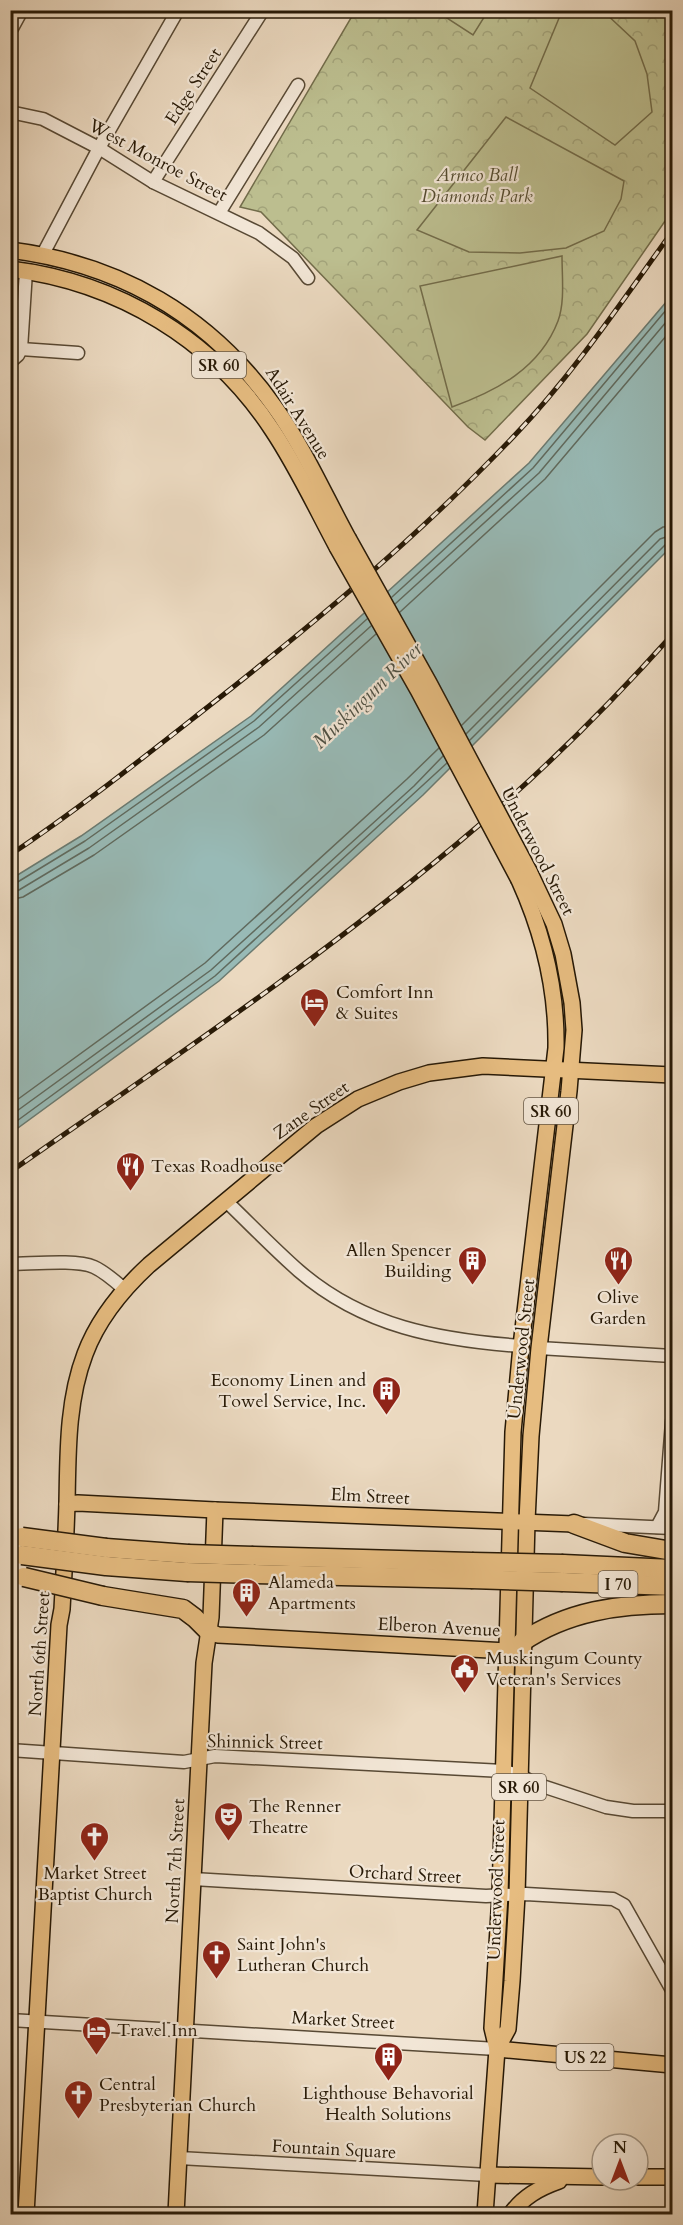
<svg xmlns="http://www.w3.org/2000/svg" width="683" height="2225" font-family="Cardo,serif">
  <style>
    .forest { fill: url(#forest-crowns); stroke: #726c4a; stroke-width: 1.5 }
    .pitch { fill: #bcbe8f; stroke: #726c4a; stroke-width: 1.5 }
    .water { fill: #98bab6; stroke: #6b7a70; stroke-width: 1.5 }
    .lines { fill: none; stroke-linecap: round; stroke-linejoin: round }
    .shore { stroke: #606a5e; stroke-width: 1.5 }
    .minor-casing { stroke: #584934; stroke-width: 15 }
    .major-casing { stroke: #271906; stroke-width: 18 }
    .highway-casing { stroke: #271906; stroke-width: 21 }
    .minor { stroke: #f2e6d6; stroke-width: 12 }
    .major { stroke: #e6bc80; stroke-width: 15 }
    .highway { stroke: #e6bc80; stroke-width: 18 }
    .rail-casing { stroke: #271906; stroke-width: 5 }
    .rail { stroke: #f2e6d6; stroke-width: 3; stroke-dasharray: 9; stroke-linecap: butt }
    .major-bridge-casing { stroke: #271906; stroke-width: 18; stroke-linecap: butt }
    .highway-bridge-casing { stroke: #271906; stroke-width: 21; stroke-linecap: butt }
    .major-bridge { stroke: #e6bc80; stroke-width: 15 }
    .highway-bridge { stroke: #e6bc80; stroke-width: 18 }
    .labels { text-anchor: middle; stroke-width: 4.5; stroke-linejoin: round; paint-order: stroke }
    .shield { fill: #f2e6d6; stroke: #645644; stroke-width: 1.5 }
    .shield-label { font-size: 16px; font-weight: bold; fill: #271906 }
    .street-label { font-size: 18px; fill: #271906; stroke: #f2e6d6 }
    .park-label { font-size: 18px; font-style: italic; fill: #544b2f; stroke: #f2e6d6 }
    .poi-label { font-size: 18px; fill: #271906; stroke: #f2e6d6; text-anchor: start }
    .water-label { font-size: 20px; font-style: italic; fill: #4f5144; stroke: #f2e6d6 }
  </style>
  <defs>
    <pattern id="forest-crowns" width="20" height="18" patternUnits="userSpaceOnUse" patternTransform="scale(1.5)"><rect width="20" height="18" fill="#bcbe8f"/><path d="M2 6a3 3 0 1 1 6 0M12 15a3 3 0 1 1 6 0" fill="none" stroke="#a2a37a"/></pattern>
  </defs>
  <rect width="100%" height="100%" fill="#ebd9c0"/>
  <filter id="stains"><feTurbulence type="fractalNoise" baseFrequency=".00333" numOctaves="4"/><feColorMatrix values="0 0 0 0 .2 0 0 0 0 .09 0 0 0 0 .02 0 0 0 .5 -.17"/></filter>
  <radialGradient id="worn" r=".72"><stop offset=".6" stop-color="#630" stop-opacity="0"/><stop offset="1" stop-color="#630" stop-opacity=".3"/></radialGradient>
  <polygon class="forest" points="355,11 672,11 672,211 587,334 485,440 468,427 261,212 240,207"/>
  <g class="pitch">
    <polygon points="436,11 488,11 473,35"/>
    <polygon points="562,11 603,11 635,41 647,74 652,112 615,145 530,88"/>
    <polygon points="506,117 624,181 621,199 604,231 566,248 520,253 469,252 417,230"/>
    <path d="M562 256C562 277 565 302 558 321 540 368 497 391 452 407L420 286Z"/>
  </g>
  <polygon class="water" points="672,289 672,546 423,795 219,981 11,1133 11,879 81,836 251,716 529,463 667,301"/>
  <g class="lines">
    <g class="shore">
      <polyline points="392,597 533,468 672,303"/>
      <polyline points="395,604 539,473 672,315"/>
      <polyline points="400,612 545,479 672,329"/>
      <polyline points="462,725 655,532 663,527 672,526"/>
      <polyline points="466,734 660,539 672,535"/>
      <polyline points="470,740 666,544 672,542"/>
      <polyline points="10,884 16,883 85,841 254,721 367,619"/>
      <polyline points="10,891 19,890 89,848 259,727 371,626"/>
      <polyline points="10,900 23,897 94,855 264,735 376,634"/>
      <polyline points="10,1105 205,963 407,779 439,748"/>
      <polyline points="10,1116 211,970 414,786 443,756"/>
      <polyline points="10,1126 215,976 447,763"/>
    </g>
    <defs>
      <g id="minor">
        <polyline points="10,32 22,10"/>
        <polyline points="10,112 43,119 99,148 153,182 259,233 293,258 308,278"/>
        <polyline points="153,182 263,10"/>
        <polyline points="219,213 298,85"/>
        <polyline points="43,254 99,148 178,10"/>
        <polyline points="21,349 78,353"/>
        <polyline points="10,362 18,355 21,349 26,271"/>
        <path d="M226 1201C250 1224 274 1249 299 1271 364 1327 439 1340 521 1346"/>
        <path d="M10 1264C32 1264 76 1259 94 1267 105 1272 115 1281 124 1289"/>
        <polyline points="539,1348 672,1356"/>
        <polyline points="584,1524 672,1528"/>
        <polyline points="657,1527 665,1512 672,1422"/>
        <polyline points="10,1750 184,1762 215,1756 503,1771 520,1775 533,1783 606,1807 633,1811 672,1811"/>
        <polyline points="193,1879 486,1896 526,1894 613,1899 624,1905 672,1990"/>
        <polyline points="10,2020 497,2049"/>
        <polyline points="179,2158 488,2175"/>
      </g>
      <g id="major">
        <path d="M10 250C120 264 210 316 274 406 303 446 324 494 348 538"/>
        <path d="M10 269C118 282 214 340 273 431 297 467 316 508 337 547"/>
        <polyline points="67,1504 78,1503 215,1510 574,1524"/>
        <polyline points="208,1631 218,1635 507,1651 515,1646"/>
        <polyline points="497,2049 508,2029 512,1981 517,1895 527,1521 531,1436 539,1348 569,1091 574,1030 572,1003 563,954 554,924 529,871"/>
        <polyline points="497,2049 672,2065"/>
        <polyline points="488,2175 602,2177"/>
        <polyline points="638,2177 672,2177"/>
        <path d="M26 2214 59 1625 62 1609C64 1573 66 1538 67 1503 68 1454 67 1401 85 1354 98 1319 122 1290 149 1265L316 1126 358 1099 399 1082 429 1073 483 1066 672 1075"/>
        <polyline points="176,2214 204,1663 211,1617 215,1510"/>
        <path d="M485 2214 497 2049 492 2028 500 1895 513 1432 521 1346 556 1048C557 989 543 933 519 880"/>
        <path d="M511 2214C523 2197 539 2188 559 2181"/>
      </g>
      <g id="highway">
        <polyline points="574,1524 625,1543 672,1551"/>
        <polyline points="106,1548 188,1554"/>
        <polyline points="253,1556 472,1562"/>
        <polyline points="563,1564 672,1569"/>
        <polyline points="106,1566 187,1572"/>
        <polyline points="255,1574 471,1579"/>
        <polyline points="563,1582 672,1586"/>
        <polyline points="103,1596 183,1609 195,1618 208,1631"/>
        <path d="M522 1642C567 1611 620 1604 672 1604"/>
      </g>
    </defs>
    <use href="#minor" class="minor-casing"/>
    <use href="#major" class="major-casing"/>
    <use href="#highway" class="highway-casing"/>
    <use href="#minor" class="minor"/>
    <use href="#major" class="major"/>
    <use href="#highway" class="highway"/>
    <defs>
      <g id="rail">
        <path d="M10 855C79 809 144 757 209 706 316 622 421 534 515 435 574 373 622 301 672 232"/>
        <path d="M10 1172C169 1061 331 952 478 826 547 767 612 702 672 635"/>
      </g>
    </defs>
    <use href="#rail" class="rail-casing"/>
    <use href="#rail" class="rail"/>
    <defs>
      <g id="major-bridge">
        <polyline points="348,538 429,683 529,871"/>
        <polyline points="337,547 418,690 519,880"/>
      </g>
      <g id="highway-bridge">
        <polyline points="22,1537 106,1548"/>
        <polyline points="188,1554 253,1556"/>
        <polyline points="22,1555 106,1566"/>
        <polyline points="472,1562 563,1564"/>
        <polyline points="187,1572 255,1574"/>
        <polyline points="24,1577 103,1596"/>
        <polyline points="471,1579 563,1582"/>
      </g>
    </defs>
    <use href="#major-bridge" class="major-bridge-casing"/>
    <use href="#highway-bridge" class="highway-bridge-casing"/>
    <use href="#major-bridge" class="major-bridge"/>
    <use href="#highway-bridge" class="highway-bridge"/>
  </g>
  <defs>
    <symbol id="hotel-pin" viewBox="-11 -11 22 30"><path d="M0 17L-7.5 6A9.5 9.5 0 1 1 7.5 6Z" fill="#8f2418" stroke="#f2e6d6"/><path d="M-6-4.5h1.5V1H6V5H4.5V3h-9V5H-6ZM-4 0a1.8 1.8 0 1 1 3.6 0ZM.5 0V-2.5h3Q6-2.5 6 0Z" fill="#fff"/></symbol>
    <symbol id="restaurant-pin" viewBox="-11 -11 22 30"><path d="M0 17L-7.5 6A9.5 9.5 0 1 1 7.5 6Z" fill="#8f2418" stroke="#f2e6d6"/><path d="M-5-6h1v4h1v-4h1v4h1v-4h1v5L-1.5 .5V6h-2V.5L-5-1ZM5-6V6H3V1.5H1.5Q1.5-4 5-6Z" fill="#fff"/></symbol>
    <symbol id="building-pin" viewBox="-11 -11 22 30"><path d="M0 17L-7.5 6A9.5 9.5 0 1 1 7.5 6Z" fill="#8f2418" stroke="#f2e6d6"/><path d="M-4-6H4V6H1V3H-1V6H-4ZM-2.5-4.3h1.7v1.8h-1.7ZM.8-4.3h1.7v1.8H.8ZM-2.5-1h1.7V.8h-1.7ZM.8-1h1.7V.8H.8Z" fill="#fff"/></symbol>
    <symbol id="civic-pin" viewBox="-11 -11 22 30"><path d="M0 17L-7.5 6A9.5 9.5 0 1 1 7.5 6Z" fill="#8f2418" stroke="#f2e6d6"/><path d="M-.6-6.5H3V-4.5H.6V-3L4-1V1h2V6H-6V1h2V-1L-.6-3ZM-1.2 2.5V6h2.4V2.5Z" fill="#fff"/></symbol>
    <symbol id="theatre-pin" viewBox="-11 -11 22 30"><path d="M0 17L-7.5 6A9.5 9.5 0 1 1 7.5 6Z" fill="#8f2418" stroke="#f2e6d6"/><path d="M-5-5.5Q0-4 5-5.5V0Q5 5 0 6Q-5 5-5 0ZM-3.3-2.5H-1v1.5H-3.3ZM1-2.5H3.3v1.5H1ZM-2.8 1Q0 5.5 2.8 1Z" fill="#fff"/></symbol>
    <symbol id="church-pin" viewBox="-11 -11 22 30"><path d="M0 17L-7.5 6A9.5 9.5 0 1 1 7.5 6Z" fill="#8f2418" stroke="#f2e6d6"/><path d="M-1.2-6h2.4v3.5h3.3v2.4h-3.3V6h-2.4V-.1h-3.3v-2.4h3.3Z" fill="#fff"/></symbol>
  </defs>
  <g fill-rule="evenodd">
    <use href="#hotel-pin" x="298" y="986" width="33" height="45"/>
    <use href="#restaurant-pin" x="114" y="1150" width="33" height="45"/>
    <use href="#building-pin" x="456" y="1244" width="33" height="45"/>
    <use href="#restaurant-pin" x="602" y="1244" width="33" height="45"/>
    <use href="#building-pin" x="370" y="1374" width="33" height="45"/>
    <use href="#building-pin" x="230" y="1576" width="33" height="45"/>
    <use href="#civic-pin" x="448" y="1652" width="33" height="45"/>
    <use href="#theatre-pin" x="212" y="1800" width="33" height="45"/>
    <use href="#church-pin" x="78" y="1820" width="33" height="45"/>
    <use href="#church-pin" x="200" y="1938" width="33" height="45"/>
    <use href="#hotel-pin" x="80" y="2014" width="33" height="45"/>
    <use href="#building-pin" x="372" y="2040" width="33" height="45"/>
    <use href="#church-pin" x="62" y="2078" width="33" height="45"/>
  </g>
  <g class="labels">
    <g class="shield">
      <rect x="192" y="352" width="54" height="26" rx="4.5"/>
      <rect x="524" y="1098" width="54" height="26" rx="4.5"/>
      <rect x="598.5" y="1571" width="39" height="26" rx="4.5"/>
      <rect x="492" y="1774" width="54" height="26" rx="4.5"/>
      <rect x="556.5" y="2044" width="57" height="26" rx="4.5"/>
    </g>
    <g class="shield-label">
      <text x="219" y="371">SR 60</text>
      <text x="551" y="1117">SR 60</text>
      <text x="618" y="1590">I 70</text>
      <text x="519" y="1793">SR 60</text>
      <text x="585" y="2063">US 22</text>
    </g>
    <g class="street-label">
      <text transform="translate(193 86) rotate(-57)" y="6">Edge Street</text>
      <text transform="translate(158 160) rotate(28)" y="6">West Monroe Street</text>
      <text transform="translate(298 413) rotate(58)" y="6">Adair Avenue</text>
      <text transform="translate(538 851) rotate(63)" y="6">Underwood Street</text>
      <text transform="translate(311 1110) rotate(-35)" y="6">Zane Street</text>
      <text transform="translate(521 1349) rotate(-84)" y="6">Underwood Street</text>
      <text transform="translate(370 1496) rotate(3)" y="6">Elm Street</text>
      <text transform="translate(439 1627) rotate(3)" y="6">Elberon Avenue</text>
      <text transform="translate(39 1654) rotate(-86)" y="6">North 6th Street</text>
      <text transform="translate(265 1742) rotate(1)" y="6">Shinnick Street</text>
      <text transform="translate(175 1861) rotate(-87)" y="6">North 7th Street</text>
      <text transform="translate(405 1874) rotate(3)" y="6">Orchard Street</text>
      <text transform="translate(496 1890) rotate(-88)" y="6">Underwood Street</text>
      <text transform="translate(343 2020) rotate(3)" y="6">Market Street</text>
      <text transform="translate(334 2149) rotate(3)" y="6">Fountain Square</text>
    </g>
    <g class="park-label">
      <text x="477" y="181">Armco Ball<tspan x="477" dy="21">Diamonds Park</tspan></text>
    </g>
    <g class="poi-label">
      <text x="336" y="998">Comfort Inn<tspan x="336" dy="21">&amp; Suites</tspan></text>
      <text x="151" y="1172">Texas Roadhouse</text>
      <text x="451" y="1256" text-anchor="end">Allen Spencer<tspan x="451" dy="21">Building</tspan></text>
      <text x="618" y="1303" text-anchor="middle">Olive<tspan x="618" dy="21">Garden</tspan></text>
      <text x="366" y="1386" text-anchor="end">Economy Linen and<tspan x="366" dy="21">Towel Service, Inc.</tspan></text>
      <text x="268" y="1588">Alameda<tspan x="268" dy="21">Apartments</tspan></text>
      <text x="486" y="1664">Muskingum County<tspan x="486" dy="21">Veteran's Services</tspan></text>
      <text x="249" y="1812">The Renner<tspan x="249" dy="21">Theatre</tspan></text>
      <text x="95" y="1879" text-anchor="middle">Market Street<tspan x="95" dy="21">Baptist Church</tspan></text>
      <text x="237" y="1950">Saint John's<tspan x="237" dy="21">Lutheran Church</tspan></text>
      <text x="117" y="2036">Travel Inn</text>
      <text x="99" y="2090">Central<tspan x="99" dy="21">Presbyterian Church</tspan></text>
      <text x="388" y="2099" text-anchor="middle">Lighthouse Behavorial<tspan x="388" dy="21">Health Solutions</tspan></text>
    </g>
    <g class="water-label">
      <text transform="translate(367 695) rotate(-44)" y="7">Muskingum River</text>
    </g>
  </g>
  <rect width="683" height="2225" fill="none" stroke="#ebd9c0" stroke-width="36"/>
  <rect x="12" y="12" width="659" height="2201" fill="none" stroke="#271906" stroke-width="3"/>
  <rect x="18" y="18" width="647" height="2189" fill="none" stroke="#271906" stroke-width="1.5"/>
  <g transform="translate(620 2162)"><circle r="28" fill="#f2e6d6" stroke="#a19483" stroke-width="1.5"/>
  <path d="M0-4.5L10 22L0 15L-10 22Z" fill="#8f2418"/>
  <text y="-9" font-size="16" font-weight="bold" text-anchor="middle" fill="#271906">N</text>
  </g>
  <rect width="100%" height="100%" filter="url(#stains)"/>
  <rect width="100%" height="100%" fill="url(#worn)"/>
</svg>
